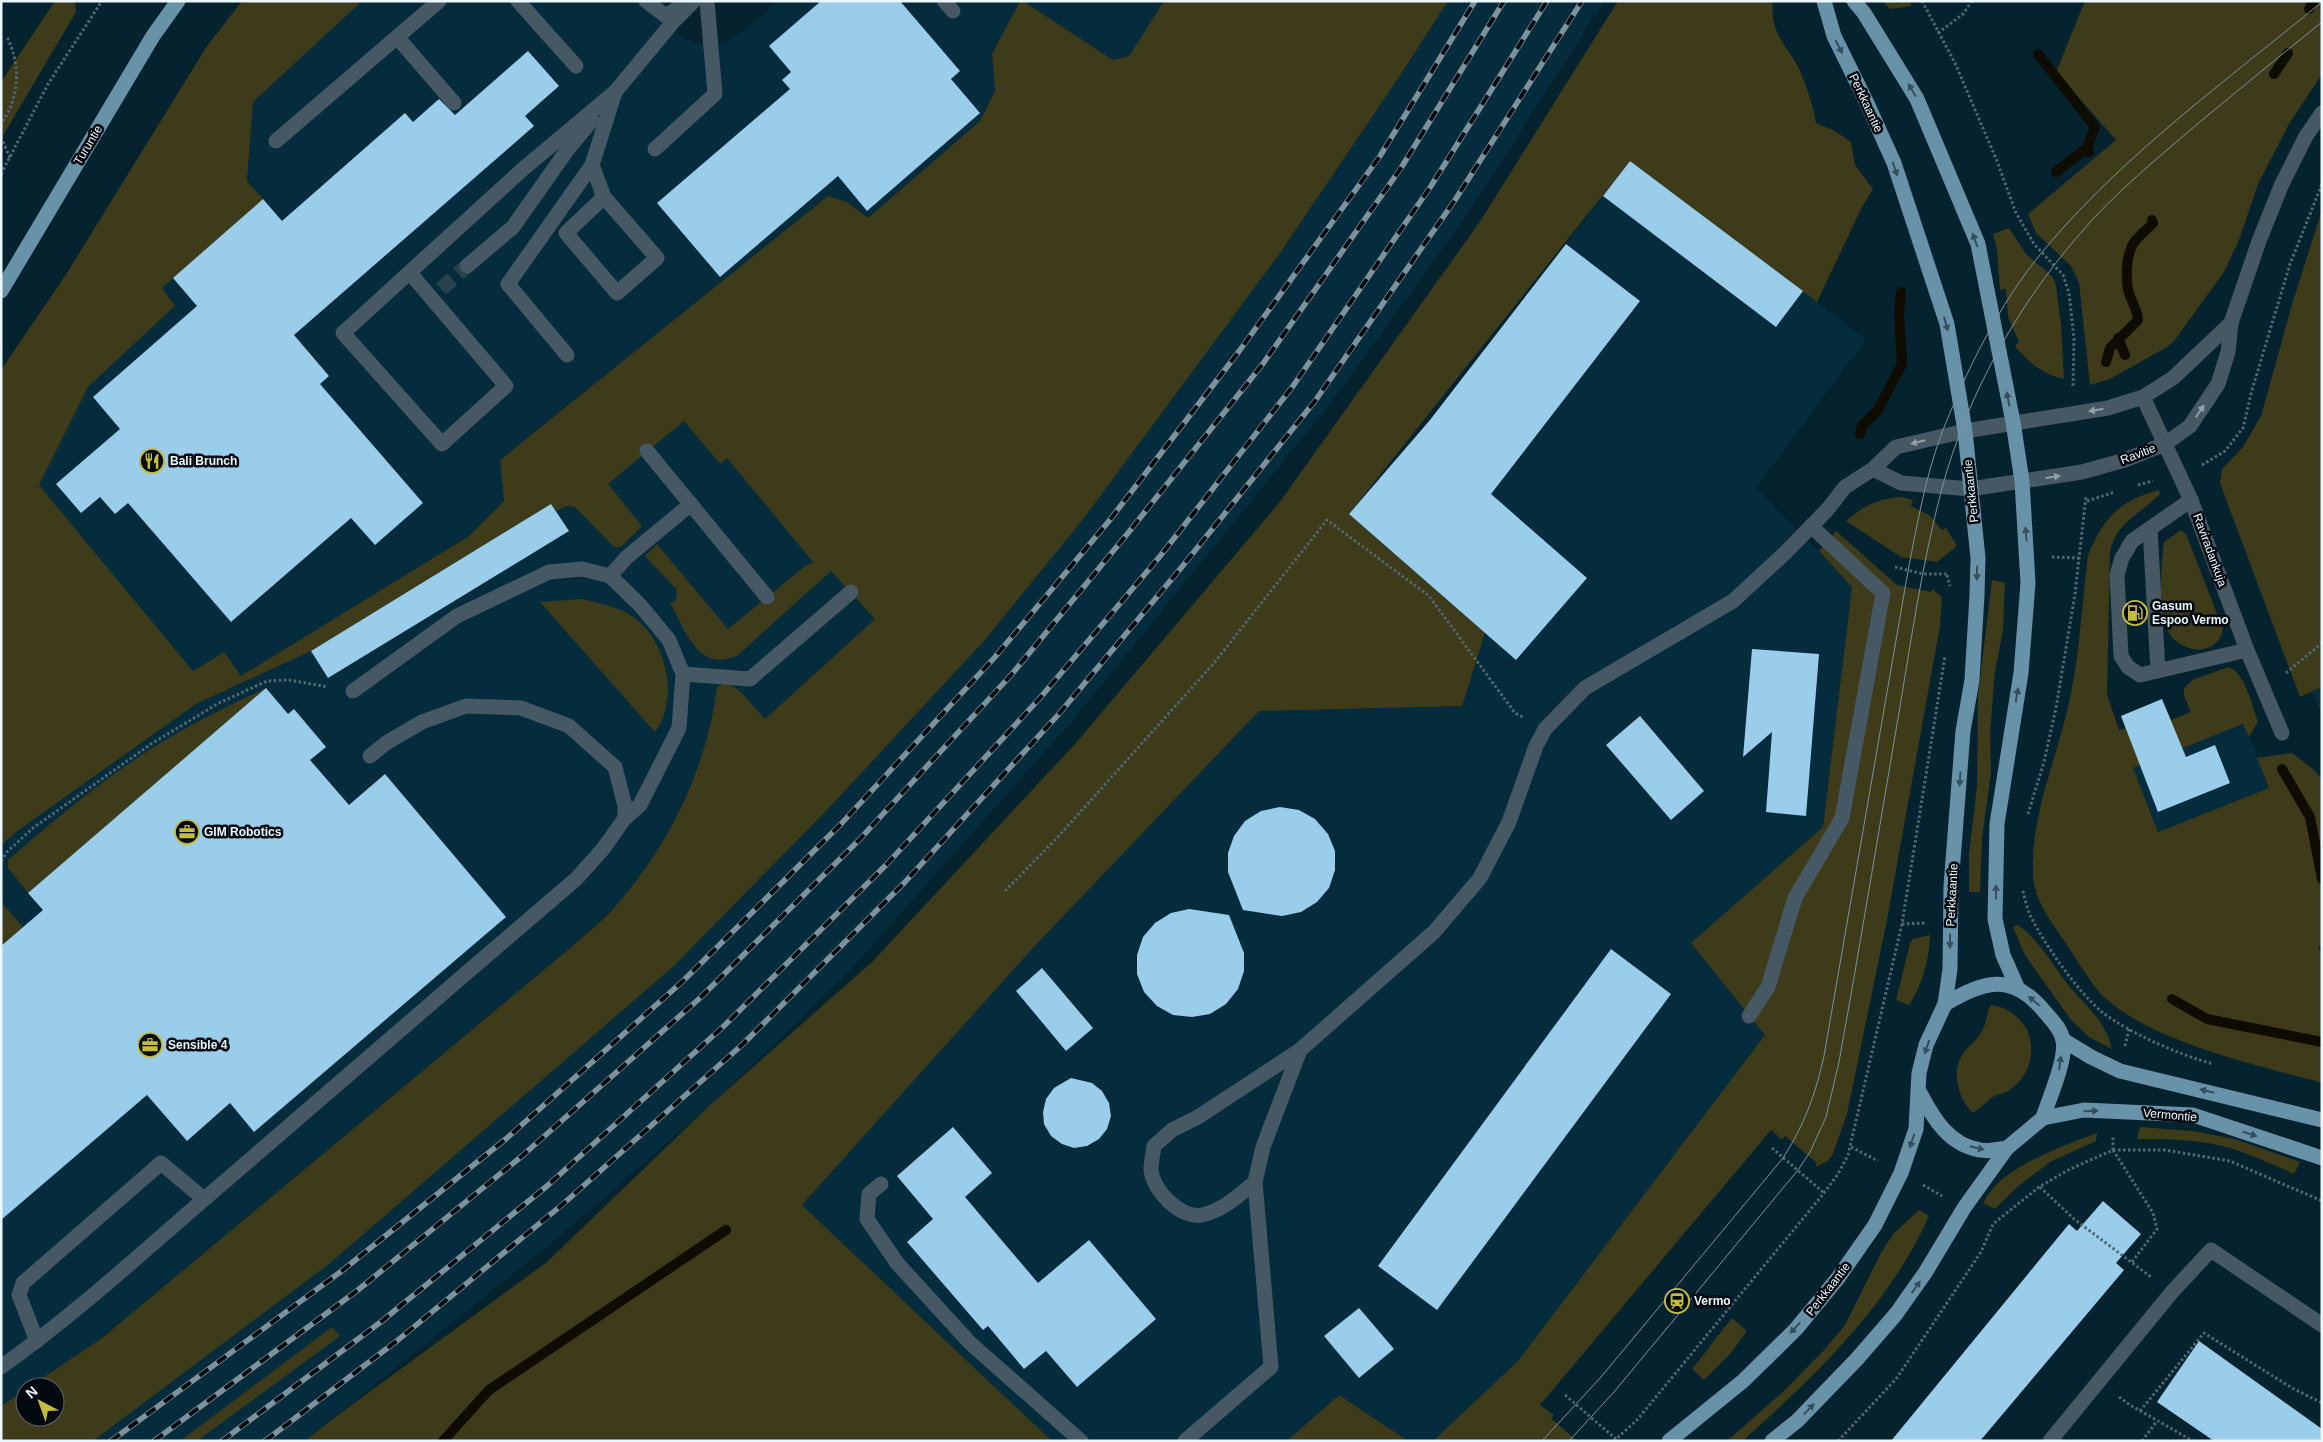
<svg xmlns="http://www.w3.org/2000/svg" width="2323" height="1442" font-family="Arial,sans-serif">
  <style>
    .built { fill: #042c3d }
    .green { fill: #3d3b19 }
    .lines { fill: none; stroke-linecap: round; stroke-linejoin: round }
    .stream { stroke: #0e0c00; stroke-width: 10 }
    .building { fill: #9acde9 }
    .minor-tunnel { stroke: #27424e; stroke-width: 15; stroke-dasharray: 15 8; stroke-linecap: butt }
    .path { stroke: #506873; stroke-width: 3; stroke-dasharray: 2.5 2.5; stroke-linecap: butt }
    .minor { stroke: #455863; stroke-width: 15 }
    .major { stroke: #6892a8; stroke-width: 15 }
    .tram { stroke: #7d929b; stroke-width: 1 }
    .rail-casing { stroke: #7d929b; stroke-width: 5.5 }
    .rail { stroke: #020a10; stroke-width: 4; stroke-dasharray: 11; stroke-linecap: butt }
    .oneway { fill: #354e5c }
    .oneway2 { fill: #8fa0a9 }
    .labels { text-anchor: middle; stroke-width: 5; stroke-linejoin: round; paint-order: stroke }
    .street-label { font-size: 12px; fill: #eaf7fe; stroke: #020a10 }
    .poi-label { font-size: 12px; font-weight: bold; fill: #eaf7fe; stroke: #020a10; text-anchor: start }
  </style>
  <rect width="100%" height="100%" fill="#05222f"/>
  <g class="built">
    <polygon points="322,1 657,1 669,27 681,37 697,43 714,45 726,42 742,32 779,1 1020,1 992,54 995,91 980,121 868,218 847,202 828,196 500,460 504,501 469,536 241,676 193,671 39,485 88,387 175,306 161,288 263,200 247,181 253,102"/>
    <polygon points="1023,1 1164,1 1129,57 1113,60"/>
    <polygon points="1448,1 1604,1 1472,208 1331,403 1073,720 845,976 716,1100 561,1235 305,1441 93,1441 329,1264 674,966 828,809 984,641 1084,518 1278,256 1399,77"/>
    <polygon points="1630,161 1866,339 1756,488 1852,586 1823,827 1691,943 1765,1035 1518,1361 1434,1441 1408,1441 1339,1395 1287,1441 1052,1441 802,1205 1032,949 1259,711 1462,706 1485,633 1349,514 1434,415"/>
    <polygon points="684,421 720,463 744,443 875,619 765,719 697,829 575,944 102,1338 29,1387 25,1387 25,1390 1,1406 1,846 16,832 196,704 311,651 551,504 607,484"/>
    <polygon points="2322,687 2322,716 2311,692"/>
    <polygon points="2244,724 2269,788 2158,832 2133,768"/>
  </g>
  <g class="green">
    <polygon points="55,1 75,1 76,12 1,139 1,82"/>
    <path d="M242 1H362L253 102 247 181 263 199 162 288 175 306 88 387 39 485 193 671 224 652 241 676 469 536 504 501 500 460 828 196 847 202 868 218 980 121 995 91 992 54 1020 1H1023L1113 60 1129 56 1164 1H1448L1399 77 1278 256 1084 518 984 641 828 809 674 966 329 1264 93 1441H1V1406L25 1390V1417H55V1387H29L102 1338 575 944C589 931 606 918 619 902 671 842 707 766 717 687L726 683 739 690 765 719 875 619 831 571 738 655C698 674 686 631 670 603L675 601 677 596 676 589 645 556 657 544 728 629 804 567 813 562 727 458 720 464 684 421 608 484 642 526 623 545 617 548 612 545 575 507 567 506 556 511 551 504 311 651 196 704 16 832 1 846V370L65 276 207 46Z"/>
    <path d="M1618 1H1773C1769 35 1788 45 1800 71 1807 88 1813 105 1816 123L1835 131 1851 142 1855 165 1873 189 1862 207 1817 302 1630 161 1349 514 1485 633 1462 706 1259 711 1032 949 802 1205 1052 1441H305L342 1412 547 1262 709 1106 872 962 1075 744 1279 503 1479 223Z"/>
    <polygon points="1882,1 1909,1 1912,6 1890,9"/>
    <polygon points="2085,1 2322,1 2322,74 2289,124 2258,184 2239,240 2224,272 2174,341 2167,347 2110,379 2090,385 2079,283 2071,266 2036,233 2028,214 2116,140 2056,72"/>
    <polygon points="2322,210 2322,687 2300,697 2220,483 2222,469 2243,447 2261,416 2293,301"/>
    <path d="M2009 228 2026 254 2052 276 2056 285 2061 325 2064 379C2042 374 2029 363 2015 346L2019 342 2008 317 2006 289 2000 290 1997 250 1993 234Z"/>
    <path d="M2159 490 2160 494C2140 515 2115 522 2110 553L2107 695 2119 730 2126 728 2127 730 2169 714 2171 720 2191 712 2184 696V688L2194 679 2229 667C2246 674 2252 706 2258 722L2249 737 2243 724 2133 768 2158 832 2269 788 2257 758 2292 753 2314 770 2322 779V945L2318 948 2322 953V1083C2257 1065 2155 1043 2105 998 2092 986 2076 958 2065 942 2052 923 2034 900 2033 875 2030 814 2058 757 2070 698 2080 651 2082 602 2088 555 2104 517 2119 501 2159 490Z"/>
    <path d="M1902 497 1913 500 1911 506 1929 515 1942 530 1946 528 1957 546 1937 562 1901 557 1846 521C1862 506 1880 498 1902 497Z"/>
    <path d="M2181 530 2186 534 2223 629C2217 660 2176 653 2166 627 2158 606 2161 565 2164 542Z"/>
    <polygon points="1836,531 1897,585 1931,592 1932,589 1942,597 1940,626 1887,920 1847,1114 1833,1154 1828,1161 1815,1167 1817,1163 1785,1136 1782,1140 1771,1130 1540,1405 1554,1415 1551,1418 1577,1441 1433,1441 1518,1361 1765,1035 1691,943 1823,827 1852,587 1819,551"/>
    <polygon points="1992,580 2005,583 2003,631 1995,671 1990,734 1991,772 1982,839 1980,892 1969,892 1969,854 1977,786 1978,695"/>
    <path d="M583 599C598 603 614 606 627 613 660 631 676 680 664 715 662 721 658 727 655 732L540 602Z"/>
    <path d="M266 688 28 893 8 868V860C54 820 102 780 154 747 190 724 227 706 266 688Z"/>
    <polygon points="1,902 23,927 1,946"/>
    <path d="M2018 925C2039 940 2051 962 2066 982 2083 1004 2106 1020 2112 1049L2089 1037 2071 1020 2025 955 2013 927Z"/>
    <path d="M1930 935C1929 960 1923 984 1909 1005L1896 1000 1910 943 1913 939Z"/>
    <path d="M1991 1005C2006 1007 2020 1016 2027 1030 2037 1052 2029 1078 2008 1091 2003 1094 1996 1094 1991 1098 1985 1103 1979 1109 1973 1113 1958 1099 1950 1070 1964 1052 1970 1045 1977 1040 1982 1031 1987 1023 1986 1013 1991 1005Z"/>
    <path d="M2140 1127 2193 1131 2235 1139 2300 1162 2294 1174C2271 1164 2247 1152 2222 1146 2195 1139 2165 1139 2137 1139Z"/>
    <path d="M2097 1133 2096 1141 2050 1162 2017 1187 1995 1209 1983 1203C1987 1197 1991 1189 1997 1184 2019 1162 2067 1144 2097 1133Z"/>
    <path d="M1919 1210 1929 1216C1890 1304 1818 1373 1747 1437L1743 1441H1727L1784 1391 1825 1349 1845 1325 1882 1251 1893 1234Z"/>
    <polygon points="1732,1318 1747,1331 1730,1354 1704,1380 1692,1369"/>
    <polygon points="332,1327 340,1336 197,1441 180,1441"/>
    <polygon points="1339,1395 1408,1441 1287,1441"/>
  </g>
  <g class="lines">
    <g class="stream">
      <polyline points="2309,9 2314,1"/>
      <polyline points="2038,54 2095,127 2087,148 2089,152"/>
      <polyline points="2274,74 2288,53"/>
      <polyline points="2056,172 2087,148"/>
      <polyline points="2118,338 2125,355"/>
      <path d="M2106 362 2110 348 2138 320C2137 308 2131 301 2128 290 2126 277 2126 258 2132 246 2135 238 2147 230 2153 223L2152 220"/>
      <polyline points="1860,434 1862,426 1878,410 1902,364 1899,313 1901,292"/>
      <polyline points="2282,769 2310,817 2322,879"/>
      <polyline points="2172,999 2207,1019 2322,1042"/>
      <polyline points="443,1441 489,1390 726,1230"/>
    </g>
  </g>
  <g class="building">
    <polygon points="821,1 900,1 960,71 951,79 980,113 867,211 838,176 720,277 657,203 790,89 782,80 791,72 769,46"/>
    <polygon points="528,51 559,86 525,116 534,126 294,335 329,376 320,384 423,503 375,545 351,518 231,622 128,503 115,514 100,497 81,513 56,484 120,429 93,397 197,306 173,278 263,199 282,221 405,113 413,122 439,99 455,115"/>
    <polygon points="1630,161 1803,291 1776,327 1603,196"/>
    <polygon points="1566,244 1640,301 1491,494 1587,578 1516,660 1349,514 1430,420"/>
    <polygon points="551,504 569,531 328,678 311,651"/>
    <polygon points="1752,649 1819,654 1806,816 1766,812 1772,732 1743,757"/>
    <polygon points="266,688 288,714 294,709 326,747 310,760 349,805 385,774 506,917 254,1132 230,1103 187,1141 147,1095 1,1220 1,946 43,910 28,893"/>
    <polygon points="2162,699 2186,757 2215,745 2230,783 2158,812 2121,716"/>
    <polygon points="1640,716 1704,791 1671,820 1606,745"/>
    <polygon points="1280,807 1299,810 1315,819 1328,834 1335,851 1335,870 1329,888 1317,902 1301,912 1282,916 1243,910 1228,872 1228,853 1234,836 1245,821 1261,811"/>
    <polygon points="1189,909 1229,915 1244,953 1244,971 1238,989 1226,1004 1210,1014 1192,1017 1173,1015 1157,1006 1144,992 1137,974 1137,955 1143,937 1155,923 1171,913"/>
    <polygon points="1611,949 1671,994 1437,1310 1378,1266"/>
    <polygon points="1042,968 1093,1028 1066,1051 1016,991"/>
    <polygon points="1071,1078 1092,1083 1102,1091 1109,1103 1111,1116 1107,1129 1099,1139 1087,1146 1074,1148 1062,1144 1051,1136 1044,1124 1043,1112 1046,1099 1054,1088"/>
    <polygon points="953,1127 992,1173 965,1197 1038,1283 1089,1240 1156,1319 1077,1387 1046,1351 1024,1369 988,1326 983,1330 907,1242 933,1219 897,1176"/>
    <polygon points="2103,1201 2141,1234 2116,1263 2124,1270 1980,1441 1891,1441 2069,1224 2077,1231"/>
    <polygon points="1359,1308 1394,1349 1359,1378 1324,1336"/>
    <polygon points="2199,1341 2322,1429 2322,1441 2214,1441 2157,1402"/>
  </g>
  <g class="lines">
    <polyline class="minor-tunnel" points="441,289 467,266"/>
    <g class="path">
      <polyline points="1922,1 1955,63 1997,161 2016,213 2034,244 2063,275 2069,293 2074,338 2073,388"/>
      <polyline points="1938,33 1963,14 1972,1"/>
      <path d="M1 126C3 119 8 114 10 108 20 84 18 59 7 37"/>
      <polyline points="1,137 10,158"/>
      <polyline points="1,174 48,84 102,1"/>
      <polyline points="2202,465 2225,451 2243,428 2252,390 2290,264 2322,184"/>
      <polyline points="2138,485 2153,481"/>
      <polyline points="2087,501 2115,492"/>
      <polyline points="2052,557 2079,558"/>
      <polyline points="1895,567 1923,574 1948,574"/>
      <polyline points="1947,575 1950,586"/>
      <polyline points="2286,673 2322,643"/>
      <polyline points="2028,814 2044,762 2056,708 2075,594 2086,496"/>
      <polyline points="1,861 7,852 33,828 151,744 219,703 267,681 289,680 328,687"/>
      <polyline points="1005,891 1056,839 1214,663 1327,520 1429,596 1515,713 1523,717"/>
      <path d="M2023 891C2025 899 2027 909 2031 917 2045 945 2078 992 2102 1012 2129 1033 2180 1055 2213 1064"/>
      <polyline points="1902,924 1925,923"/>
      <polyline points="2125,1046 2129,1029"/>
      <polyline points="1851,1147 1878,1161"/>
      <polyline points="1772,1148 1824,1193"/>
      <polyline points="2113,1150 2165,1150 2230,1161 2322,1201"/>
      <polyline points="2113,1150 2153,1213 2157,1229 2132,1262"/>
      <polyline points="1923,1185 1942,1196"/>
      <polyline points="2040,1187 2074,1219 2151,1277"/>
      <polyline points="1565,1395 1616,1439"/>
      <polyline points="2119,1397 2130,1405 2193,1441"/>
      <polyline points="2140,1411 2204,1333 2292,1388 2322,1403"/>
      <polyline points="1614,1441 1637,1420 1824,1193 1838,1174 1848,1155 1902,924 1945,656"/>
      <polyline points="1838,1441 1896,1379 1981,1252 1993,1224 2039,1187 2068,1170 2113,1150 2113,1136"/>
      <polyline points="2142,1441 2157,1421"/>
    </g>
    <g class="minor">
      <polyline points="518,1 576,66"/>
      <polyline points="646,1 666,16 681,6"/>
      <polyline points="944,1 953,11"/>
      <polyline points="397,37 454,103"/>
      <polyline points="276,141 439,1"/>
      <polyline points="655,149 715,94 707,1"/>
      <polyline points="592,165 604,197 657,258 617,293 566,233 604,197"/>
      <polyline points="467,266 513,227 568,149 592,120"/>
      <polyline points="410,273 506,386 442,444 343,333 523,169 615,92 673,22 694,1"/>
      <polyline points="567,355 508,284 592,165 615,92"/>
      <polyline points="2143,397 2191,500 2247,650 2282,733"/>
      <polyline points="647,451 767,597"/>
      <polyline points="1873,469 1901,483 1970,489 2082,472 2125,460 2165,444 2190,426 2218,384 2228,352 2231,323 2259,241 2281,186 2306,136 2322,113"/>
      <polyline points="2191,500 2132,541 2122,558 2117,575 2121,656 2128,667 2140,675 2247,650"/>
      <polyline points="2150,529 2158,671"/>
      <polyline points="610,576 627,557 691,504"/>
      <polyline points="683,674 750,679 851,592"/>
      <polyline points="353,691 457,616 549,572 582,569 610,576 640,605 669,640 683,674 679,728 640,805 625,818"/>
      <polyline points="1749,1016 1768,987 1795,898 1842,818 1883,593 1811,526"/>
      <path d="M1255 1182C1240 1194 1223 1211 1202 1215 1181 1219 1153 1191 1151 1170 1151 1162 1153 1154 1154 1146L1172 1130 1198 1117 1300 1050"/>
      <polyline points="881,1184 869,1194 867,1219 897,1263 970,1343 1081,1441"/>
      <polyline points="37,1341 19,1295 23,1283 161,1163 204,1199"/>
      <path d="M1 1367C80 1311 149 1246 223 1183 340 1082 458 980 576 879L603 849 625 818V806L615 767 569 726 521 708 466 706 422 722 386 743 370 756"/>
      <polyline points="1185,1441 1271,1367 1255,1182 1263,1147 1300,1050 1434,932 1480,878 1509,822 1536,746 1545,729 1585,688 1733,601 1785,553 1827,510 1845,487 1873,469 1896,447 1965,431 2108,408 2143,397 2173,378 2231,323"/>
      <polyline points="2050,1441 2172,1292 2211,1250 2322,1325"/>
    </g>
    <g class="major">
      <polyline points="1854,1 1864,13 1917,99 1978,244 2013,422 2022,481 2028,583 2021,673 1997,824 1995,919 2003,955 2018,989"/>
      <polyline points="1,291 153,36 178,1"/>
      <path d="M1945 1004C1983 982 2011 971 2044 1011 2051 1019 2061 1029 2063 1040 2067 1059 2049 1098 2043 1118"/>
      <polyline points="2063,1040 2091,1057 2120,1071 2322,1120"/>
      <path d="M1920 1093C1933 1118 1949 1145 1980 1150 1988 1152 1999 1149 2007 1148"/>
      <polyline points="2043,1118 2084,1110 2193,1115 2322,1158"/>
      <polyline points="1669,1441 1743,1381 1796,1329 1838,1278 1875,1225 1901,1173 1916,1129 1919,1073 1926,1045 1945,1004 1950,969 1951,886 1963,731 1972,680 1977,595 1978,558 1965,431 1947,324 1894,163 1866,101 1834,36 1824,1"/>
      <polyline points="1772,1441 1797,1421 1857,1359 1896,1314 1925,1273 1964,1208 2007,1148 2043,1118"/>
    </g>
    <g class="tram">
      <path d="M1542 1441 1601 1377 1783 1158C1804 1126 1816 1093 1824 1056L1908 571C1917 525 1925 479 1941 435 1966 371 1999 304 2043 251 2123 155 2226 81 2322 2"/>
      <path d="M1569 1441 1614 1392 1798 1170 1810 1152 1826 1117 1839 1062C1859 952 1877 841 1896 730 1910 649 1921 567 1942 488 1967 396 2016 308 2078 236 2114 193 2159 157 2201 121 2241 88 2281 55 2322 22"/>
    </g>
    <defs>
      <g id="rail">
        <polyline points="111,1441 343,1270 507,1138 683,981 841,824 995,657 1109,521 1240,350 1380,156 1475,1"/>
        <polyline points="154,1441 358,1290 522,1156 700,998 859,840 1012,674 1128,533 1262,365 1401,168 1504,1"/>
        <polyline points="222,1441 382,1321 547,1186 725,1025 886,865 1040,698 1161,555 1293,386 1431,186 1547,1"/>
        <polyline points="265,1441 398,1340 563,1204 743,1044 905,882 1058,715 1181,568 1315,401 1455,200 1582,1"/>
      </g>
    </defs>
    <use href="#rail" class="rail-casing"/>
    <use href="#rail" class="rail"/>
  </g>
  <defs><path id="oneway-solid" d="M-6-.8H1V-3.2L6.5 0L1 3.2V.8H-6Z" transform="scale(1.25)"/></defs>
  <g class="oneway">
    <use href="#oneway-solid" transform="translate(1839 47) rotate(63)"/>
    <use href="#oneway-solid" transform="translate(1912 90) rotate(-121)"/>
    <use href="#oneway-solid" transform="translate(1895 169) rotate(71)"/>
    <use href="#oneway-solid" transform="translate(1975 240) rotate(-110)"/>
    <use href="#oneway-solid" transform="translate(1946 324) rotate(75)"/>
    <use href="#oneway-solid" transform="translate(2008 399) rotate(-101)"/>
    <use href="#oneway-solid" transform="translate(2026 534) rotate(-94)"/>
    <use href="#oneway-solid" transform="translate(1977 573) rotate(91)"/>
    <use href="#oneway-solid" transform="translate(2017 695) rotate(-80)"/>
    <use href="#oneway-solid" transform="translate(1960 779) rotate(94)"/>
    <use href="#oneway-solid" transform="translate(1996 892) rotate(-89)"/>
    <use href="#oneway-solid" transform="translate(1950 941) rotate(90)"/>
    <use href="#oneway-solid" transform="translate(2034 1001) rotate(-140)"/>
    <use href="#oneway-solid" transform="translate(1927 1047) rotate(109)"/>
    <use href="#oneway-solid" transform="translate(2060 1063) rotate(-82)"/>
    <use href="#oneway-solid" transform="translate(2207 1091) rotate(-166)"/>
    <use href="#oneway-solid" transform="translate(2091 1111) rotate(-1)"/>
    <use href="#oneway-solid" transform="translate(2250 1134) rotate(18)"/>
    <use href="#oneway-solid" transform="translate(1912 1141) rotate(109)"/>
    <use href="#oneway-solid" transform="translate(1977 1148) rotate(13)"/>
    <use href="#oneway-solid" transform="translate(1916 1287) rotate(-55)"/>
    <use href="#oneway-solid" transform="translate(1795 1328) rotate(133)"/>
    <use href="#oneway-solid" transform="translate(1809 1409) rotate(-46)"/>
  </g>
  <g class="oneway2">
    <use href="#oneway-solid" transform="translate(2096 410) rotate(171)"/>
    <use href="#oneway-solid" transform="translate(2200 411) rotate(-57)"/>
    <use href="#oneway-solid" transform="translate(1918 442) rotate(166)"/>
    <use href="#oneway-solid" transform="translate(2053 477) rotate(-8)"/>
  </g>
  <defs>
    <symbol id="restaurant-ring" viewBox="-11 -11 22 22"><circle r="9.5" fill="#020a10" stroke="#c4bc3e" stroke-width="1.5"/><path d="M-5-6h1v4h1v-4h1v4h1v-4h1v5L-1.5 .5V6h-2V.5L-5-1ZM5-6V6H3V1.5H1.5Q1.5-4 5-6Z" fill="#c4bc3e"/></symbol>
    <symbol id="fuel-ring" viewBox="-11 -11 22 22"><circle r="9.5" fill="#020a10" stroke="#c4bc3e" stroke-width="1.5"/><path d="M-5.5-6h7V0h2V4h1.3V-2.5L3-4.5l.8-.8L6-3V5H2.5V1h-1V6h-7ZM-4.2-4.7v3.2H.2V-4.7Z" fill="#c4bc3e"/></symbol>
    <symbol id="office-ring" viewBox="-11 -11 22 22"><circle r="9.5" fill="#020a10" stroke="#c4bc3e" stroke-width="1.5"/><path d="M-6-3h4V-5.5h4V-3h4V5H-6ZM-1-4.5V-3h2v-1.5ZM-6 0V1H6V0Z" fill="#c4bc3e"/></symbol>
    <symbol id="station-ring" viewBox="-11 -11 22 22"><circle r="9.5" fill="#020a10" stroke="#c4bc3e" stroke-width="1.5"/><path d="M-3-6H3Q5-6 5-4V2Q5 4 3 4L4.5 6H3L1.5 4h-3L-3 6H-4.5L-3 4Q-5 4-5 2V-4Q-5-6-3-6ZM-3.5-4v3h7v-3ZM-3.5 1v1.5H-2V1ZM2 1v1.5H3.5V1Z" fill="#c4bc3e"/></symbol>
  </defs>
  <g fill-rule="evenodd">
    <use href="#restaurant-ring" x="138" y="447" width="28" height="28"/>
    <use href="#fuel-ring" x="2121" y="599" width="28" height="28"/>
    <use href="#office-ring" x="173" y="818" width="28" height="28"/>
    <use href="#office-ring" x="136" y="1031" width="28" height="28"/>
    <use href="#station-ring" x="1663" y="1287" width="28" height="28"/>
  </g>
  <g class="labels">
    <g class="street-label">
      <text transform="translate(1866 103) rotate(65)" y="4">Perkkaantie</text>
      <text transform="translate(88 145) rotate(-59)" y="4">Turuntie</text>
      <text transform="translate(2138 454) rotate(-21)" y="4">Ravitie</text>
      <text transform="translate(1971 491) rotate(-96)" y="4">Perkkaantie</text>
      <text transform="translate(2210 550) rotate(70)" y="4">Raviradankuja</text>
      <text transform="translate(1952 895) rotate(-87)" y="4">Perkkaantie</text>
      <text transform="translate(2170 1115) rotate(5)" y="4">Vermontie</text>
      <text transform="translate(1828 1289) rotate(-52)" y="4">Perkkaantie</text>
    </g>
    <g class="poi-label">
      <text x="170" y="465">Bali Brunch</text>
      <text x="2152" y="610">Gasum<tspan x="2152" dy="14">Espoo Vermo</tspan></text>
      <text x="204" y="836">GIM Robotics</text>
      <text x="168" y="1049">Sensible 4</text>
      <text x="1694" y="1305">Vermo</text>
    </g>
  </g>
  <rect width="2323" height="1442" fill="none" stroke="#eaf7fe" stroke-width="5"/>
  <g transform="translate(40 1402) rotate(319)"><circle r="24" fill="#020a10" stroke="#5f696f"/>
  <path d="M0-4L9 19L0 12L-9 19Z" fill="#c4bc3e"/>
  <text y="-8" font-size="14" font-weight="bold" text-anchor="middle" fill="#eaf7fe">N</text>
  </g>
</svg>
